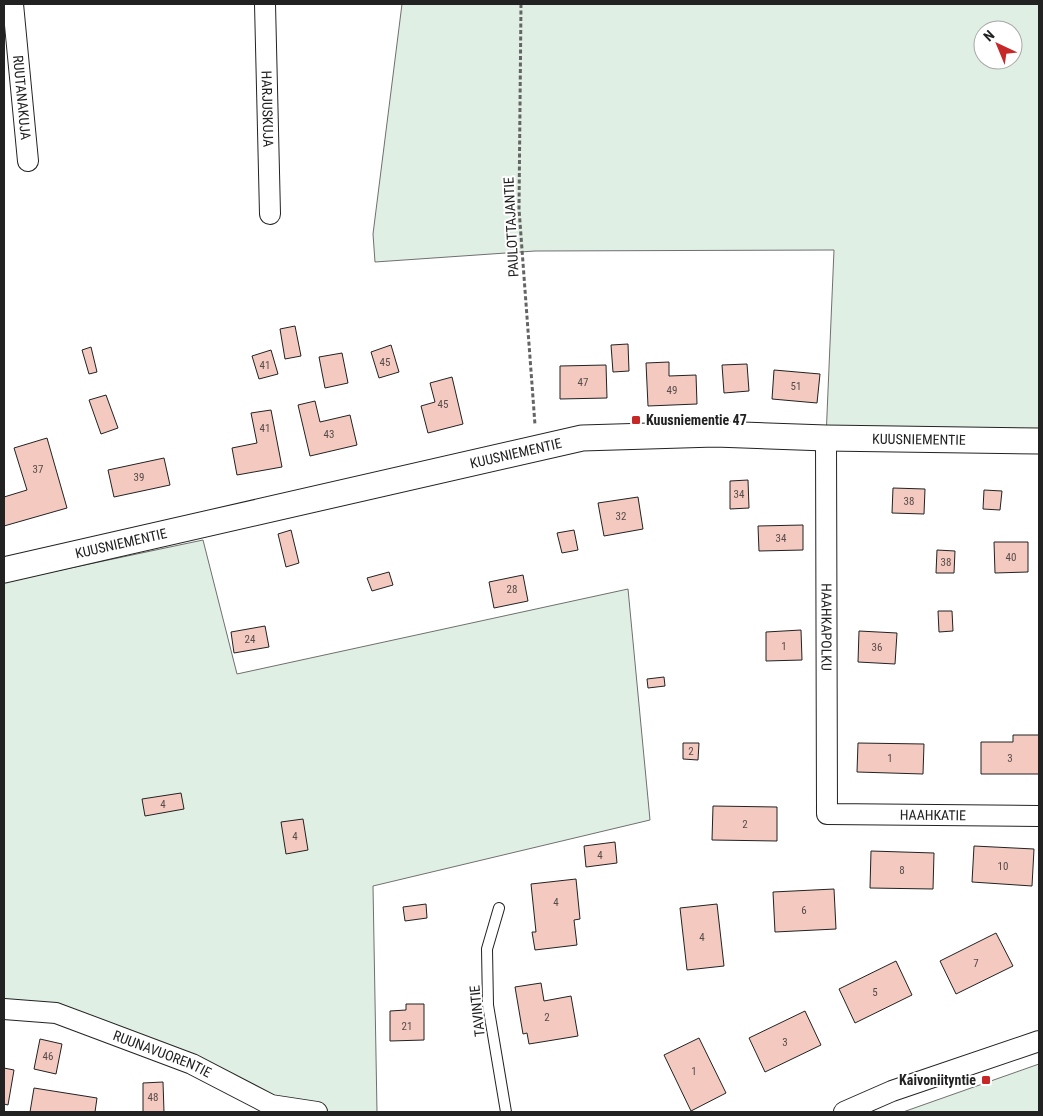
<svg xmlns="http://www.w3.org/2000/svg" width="1043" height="1116" font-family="'Roboto Condensed',sans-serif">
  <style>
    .green { fill: #e0efe3; stroke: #6f6f6f; fill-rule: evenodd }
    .building { fill: #f3c9c0; stroke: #222 }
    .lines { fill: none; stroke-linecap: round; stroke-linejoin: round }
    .service-casing { stroke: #222; stroke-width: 12 }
    .minor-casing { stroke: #222; stroke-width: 22 }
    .tertiary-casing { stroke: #222; stroke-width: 27 }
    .path { stroke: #646464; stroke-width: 3; stroke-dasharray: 4 2.5; stroke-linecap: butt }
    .service { stroke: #fff; stroke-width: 10 }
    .minor { stroke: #fff; stroke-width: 20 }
    .tertiary { stroke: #fff; stroke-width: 25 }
    .poi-dot { fill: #c62828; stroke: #fff; stroke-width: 2 }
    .labels { text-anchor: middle; stroke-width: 4; stroke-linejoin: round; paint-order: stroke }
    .number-label { font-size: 11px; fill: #564c4a }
    .street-label { font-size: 14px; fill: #222; stroke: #fff }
    .poi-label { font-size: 14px; font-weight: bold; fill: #222; stroke: #fff; text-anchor: start }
  </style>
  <rect width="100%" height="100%" fill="#fff"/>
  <g class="green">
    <path d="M402 4H1039V441L826 438 834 250 535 251 375 262 373 234ZM983 30H1013V60H983Z"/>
    <polygon points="203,540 237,674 628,589 650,820 373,886 377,1112 317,1112 56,1013 4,1009 4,582"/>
    <polygon points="1039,1064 1039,1112 903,1112"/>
  </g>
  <g class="building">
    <polygon points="295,326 301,356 285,359 280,329"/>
    <polygon points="628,344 629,371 613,372 611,345"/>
    <polygon points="391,345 399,372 379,378 371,352"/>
    <polygon points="91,347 97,372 89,374 82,350"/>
    <polygon points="271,350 278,374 259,379 252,356"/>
    <polygon points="342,353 348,383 325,388 319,357"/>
    <polygon points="669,362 669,376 696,375 697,404 648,406 646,363"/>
    <polygon points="747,364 749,391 724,393 722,365"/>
    <polygon points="606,365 607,398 560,399 560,366"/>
    <polygon points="774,370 820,374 817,403 772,399"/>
    <polygon points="452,377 463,424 428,433 421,406 435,402 430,383"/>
    <polygon points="106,395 118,428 101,434 89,400"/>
    <polygon points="315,401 320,422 350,415 357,445 310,456 298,405"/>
    <polygon points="271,410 282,467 237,475 232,448 257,443 251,413"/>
    <polygon points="47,438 67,508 4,526 4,497 27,490 14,448"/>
    <polygon points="164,458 170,485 114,497 108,470"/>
    <polygon points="748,480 749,508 730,509 730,481"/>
    <polygon points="893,488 925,489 924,514 892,513"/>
    <polygon points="984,490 1002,491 1000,510 983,509"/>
    <polygon points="638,497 643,529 604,536 598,503"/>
    <polygon points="803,525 803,550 759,551 758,526"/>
    <polygon points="291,530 299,563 286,567 278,534"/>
    <polygon points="574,530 578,550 562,553 557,533"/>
    <polygon points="994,542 1028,542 1028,572 995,573"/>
    <polygon points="937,550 955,551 954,573 936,573"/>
    <polygon points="389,572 393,585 372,591 367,578"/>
    <polygon points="523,575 528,601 494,608 489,582"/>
    <polygon points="938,611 952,611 953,631 939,632"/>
    <polygon points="265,626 269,647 234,653 231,632"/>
    <polygon points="801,630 802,660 766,661 766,632"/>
    <polygon points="859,631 897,633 895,664 858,662"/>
    <polygon points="664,677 665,686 648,688 647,679"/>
    <polygon points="1013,735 1039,735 1039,774 981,774 981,742 1013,742"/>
    <polygon points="683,743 699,743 698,760 683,759"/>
    <polygon points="858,743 924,744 923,774 857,772"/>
    <polygon points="181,793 184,809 145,816 142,799"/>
    <polygon points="713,806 777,807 777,841 712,840"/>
    <polygon points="303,819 308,850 286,854 281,822"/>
    <polygon points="615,842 617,863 586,867 584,846"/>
    <polygon points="974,846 1034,849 1032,886 972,882"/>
    <polygon points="871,851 934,853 933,889 870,888"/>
    <polygon points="576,879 580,919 574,920 577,945 535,950 532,932 536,932 531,884"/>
    <polygon points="834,889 836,929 775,932 773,892"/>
    <polygon points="426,904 427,918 405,921 403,907"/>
    <polygon points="717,904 724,966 687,970 680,908"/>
    <polygon points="996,933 1013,966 956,994 940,961"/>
    <polygon points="896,961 912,995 855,1023 839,989"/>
    <polygon points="541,983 544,1001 571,996 578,1036 529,1044 527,1033 523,1034 515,987"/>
    <polygon points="406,1004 424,1004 424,1040 390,1041 390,1011 406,1010"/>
    <polygon points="805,1011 821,1045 765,1072 749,1038"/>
    <polygon points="699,1038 726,1093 691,1111 664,1055"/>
    <polygon points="40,1039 62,1044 56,1074 34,1069"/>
    <polygon points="4,1068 14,1070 8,1105 4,1104"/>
    <polygon points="163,1082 164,1112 143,1112 143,1083"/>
    <polygon points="34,1088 97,1098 95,1112 30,1112"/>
  </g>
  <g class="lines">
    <defs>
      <polyline id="service" points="499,908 487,949 488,1005 506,1112"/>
      <g id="minor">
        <path id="s1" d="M13 4 28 161"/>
        <path id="s2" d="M265 4 270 214"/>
        <path id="s3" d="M826 438 827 814 1039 816"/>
        <path id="s4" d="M4 1009 56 1013 192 1064 271 1105 317 1112"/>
        <polyline points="844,1112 892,1091 1039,1041"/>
      </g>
      <g id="tertiary">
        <path id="s5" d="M4 570 582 438 715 434 826 438 1039 441"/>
      </g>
    </defs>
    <use href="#service" class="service-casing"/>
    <use href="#minor" class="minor-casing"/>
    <use href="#tertiary" class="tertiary-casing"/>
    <polyline class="path" points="521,4 519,209 535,425"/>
    <use href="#service" class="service"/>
    <use href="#minor" class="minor"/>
    <use href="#tertiary" class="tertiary"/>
  </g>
  <g class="poi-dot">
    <rect x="631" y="415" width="10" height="10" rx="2.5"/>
    <rect x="981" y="1075" width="10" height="10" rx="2.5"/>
  </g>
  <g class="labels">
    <g class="number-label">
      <text x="385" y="366">45</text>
      <text x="265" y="369">41</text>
      <text x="583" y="386">47</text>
      <text x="796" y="390">51</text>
      <text x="672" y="394">49</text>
      <text x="443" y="408">45</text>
      <text x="265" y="432">41</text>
      <text x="329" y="438">43</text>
      <text x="38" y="473">37</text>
      <text x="139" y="481">39</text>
      <text x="739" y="498">34</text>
      <text x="909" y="505">38</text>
      <text x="621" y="520">32</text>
      <text x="781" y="542">34</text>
      <text x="1011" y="561">40</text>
      <text x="946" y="566">38</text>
      <text x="512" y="593">28</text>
      <text x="250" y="643">24</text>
      <text x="784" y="650">1</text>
      <text x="877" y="651">36</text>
      <text x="691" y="755">2</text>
      <text x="890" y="762">1</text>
      <text x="1010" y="762">3</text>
      <text x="163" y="808">4</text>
      <text x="745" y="828">2</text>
      <text x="295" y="840">4</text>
      <text x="600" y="859">4</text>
      <text x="1003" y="870">10</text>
      <text x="902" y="874">8</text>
      <text x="556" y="906">4</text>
      <text x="804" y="914">6</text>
      <text x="702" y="941">4</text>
      <text x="976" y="967">7</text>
      <text x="875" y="996">5</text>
      <text x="547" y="1021">2</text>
      <text x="407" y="1030">21</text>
      <text x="785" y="1046">3</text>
      <text x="48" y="1060">46</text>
      <text x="694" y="1075">1</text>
      <text x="153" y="1101">48</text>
    </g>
    <g class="street-label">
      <text dy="5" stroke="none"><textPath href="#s1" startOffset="94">RUUTANAKUJA</textPath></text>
      <text dy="5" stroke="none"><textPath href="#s2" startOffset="105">HARJUSKUJA</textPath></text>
      <text transform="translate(511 227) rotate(-93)" y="5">PAULOTTAJANTIE</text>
      <text dy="5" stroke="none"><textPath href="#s5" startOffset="930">KUUSNIEMENTIE</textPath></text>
      <text dy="5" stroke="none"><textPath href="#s5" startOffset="525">KUUSNIEMENTIE</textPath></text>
      <text dy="5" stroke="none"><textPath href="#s5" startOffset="120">KUUSNIEMENTIE</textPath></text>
      <text dy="5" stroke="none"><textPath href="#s3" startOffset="189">HAAHKAPOLKU</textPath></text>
      <text dy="5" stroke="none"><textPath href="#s3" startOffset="482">HAAHKATIE</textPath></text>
      <text transform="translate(477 1011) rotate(-96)" y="5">TAVINTIE</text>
      <text dy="5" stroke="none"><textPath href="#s4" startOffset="166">RUUNAVUORENTIE</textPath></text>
    </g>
    <g class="poi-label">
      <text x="646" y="425">Kuusniementie 47</text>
      <text x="976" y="1085" text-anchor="end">Kaivoniityntie</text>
    </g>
  </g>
  <rect width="1043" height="1116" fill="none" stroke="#222222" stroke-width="10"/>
  <g transform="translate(998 45) rotate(316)"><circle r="24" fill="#ffffff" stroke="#a7a7a7"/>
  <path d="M0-4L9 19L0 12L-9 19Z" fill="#c62828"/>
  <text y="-8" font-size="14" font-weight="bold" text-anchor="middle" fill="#222222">N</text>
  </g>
</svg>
